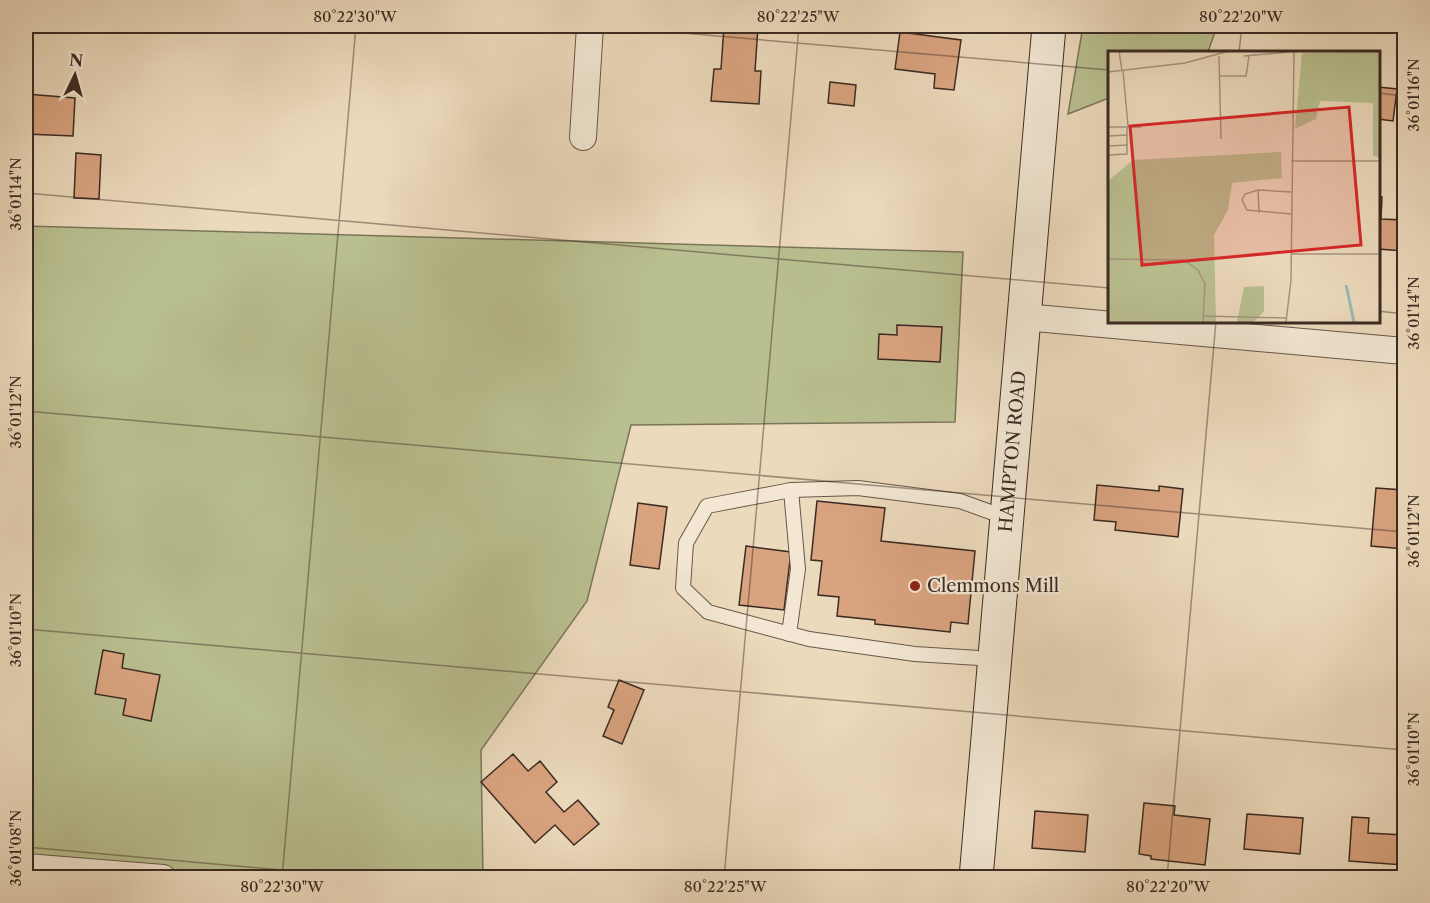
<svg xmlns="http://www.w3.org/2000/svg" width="1430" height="903" font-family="'Libre Caslon Text',serif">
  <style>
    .green { fill: #b9bf90; stroke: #7a755a; stroke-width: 1.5 }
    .building { fill: #d9a37f; stroke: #3b2b23; stroke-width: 1.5 }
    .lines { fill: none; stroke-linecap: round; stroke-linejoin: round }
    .service-casing { stroke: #675749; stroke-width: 16 }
    .minor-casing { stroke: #675749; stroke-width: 28 }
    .secondary-casing { stroke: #3b2b23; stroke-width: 35 }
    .service { stroke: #f3e7d3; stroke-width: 14 }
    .minor { stroke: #f3e7d3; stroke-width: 26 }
    .secondary { stroke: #f3e7d3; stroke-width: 33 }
    .ticks { fill: none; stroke: #3b2b23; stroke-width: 1.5; stroke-opacity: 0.45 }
    .poi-dot { fill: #8f2418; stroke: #f3e7d3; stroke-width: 2 }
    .labels { text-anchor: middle; stroke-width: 4.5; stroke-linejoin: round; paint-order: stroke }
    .street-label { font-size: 18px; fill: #3b2b23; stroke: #f3e7d3 }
    .poi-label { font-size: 18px; fill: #3b2b23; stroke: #f3e7d3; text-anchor: start }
    .inset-river { fill: none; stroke: #9bb9b9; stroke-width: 3 }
    .inset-road { fill: none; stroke: #a5947f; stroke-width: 1.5 }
    .view { fill: #d62828; fill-opacity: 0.15; stroke: #d62828; stroke-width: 3 }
    .inset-edge { fill: none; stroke: #3b2b23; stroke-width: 3 }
    .neatline { fill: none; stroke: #3b2b23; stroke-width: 2 }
    .ticks-label { font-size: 15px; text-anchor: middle; fill: #3b2b23 }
  </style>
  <rect width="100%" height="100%" fill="#ecdabc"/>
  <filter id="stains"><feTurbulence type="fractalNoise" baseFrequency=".00333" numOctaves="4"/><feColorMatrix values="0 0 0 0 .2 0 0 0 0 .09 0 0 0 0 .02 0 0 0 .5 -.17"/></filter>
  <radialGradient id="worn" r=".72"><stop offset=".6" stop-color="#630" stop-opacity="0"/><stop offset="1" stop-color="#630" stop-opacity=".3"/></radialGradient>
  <g class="green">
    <polygon points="1083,26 1217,26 1208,52 1109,52 1109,98 1068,114"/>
    <polygon points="26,226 963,252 955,422 631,425 587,601 481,750 483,877 26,878"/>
  </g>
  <g class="building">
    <polygon points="724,26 758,26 755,71 761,71 759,104 711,101 714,69 721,69"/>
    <polygon points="900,32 961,40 954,90 934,88 935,74 895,69"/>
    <polygon points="830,82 856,85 854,106 828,103"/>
    <polygon points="1378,87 1397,89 1393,121 1378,119"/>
    <polygon points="26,94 75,98 73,136 26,134"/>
    <polygon points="76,153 101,155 99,199 74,198"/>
    <polygon points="1378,197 1382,197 1381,219 1404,220 1404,251 1378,249"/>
    <polygon points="897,325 942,327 940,362 878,359 879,334 897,335"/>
    <polygon points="1097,485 1159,491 1159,486 1183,489 1178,537 1115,530 1116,522 1094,520"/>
    <polygon points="1376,488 1404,490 1404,549 1371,546"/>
    <polygon points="817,501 885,508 881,541 975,551 968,624 951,622 950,632 875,624 875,620 837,616 839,597 818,595 822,561 811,560"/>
    <polygon points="638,503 667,507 659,569 630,565"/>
    <polygon points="746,546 791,552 784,610 739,605"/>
    <polygon points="103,650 124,654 122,668 160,675 151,721 123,715 126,699 95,694"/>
    <polygon points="619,680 644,690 622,744 603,736 614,710 608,707"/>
    <polygon points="513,754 528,771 540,761 557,782 546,792 564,812 578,800 599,824 574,845 555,825 535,843 481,782"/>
    <polygon points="1144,803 1175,806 1174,815 1210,819 1205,865 1151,859 1151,856 1139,854"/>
    <polygon points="1035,811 1088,815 1085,852 1032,848"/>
    <polygon points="1247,814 1303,818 1300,854 1244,849"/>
    <polygon points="1352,817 1369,818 1368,833 1404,835 1404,865 1349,861"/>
  </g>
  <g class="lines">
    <defs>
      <g id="service">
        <polyline points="789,634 798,569 791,490"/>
        <polyline points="995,659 915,654 809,639 708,612 683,588 686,543 707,506 791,490 858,488 960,501 1007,518"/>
      </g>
      <g id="minor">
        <polyline points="583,137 590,26"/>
        <polyline points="1024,317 1404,351"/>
        <polyline points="26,867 163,878"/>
      </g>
      <g id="secondary">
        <path id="s1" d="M976 878 1049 26"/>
      </g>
    </defs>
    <use href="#service" class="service-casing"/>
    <use href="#minor" class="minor-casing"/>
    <use href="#secondary" class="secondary-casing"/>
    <use href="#service" class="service"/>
    <use href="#minor" class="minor"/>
    <use href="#secondary" class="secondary"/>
  </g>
  <path class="ticks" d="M602 26 1109 70M1239 52 1242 26M1378 93 1404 96M26 193 1109 288M1378 311 1404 314M26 411 1404 532M26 629 1404 750M26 847 370 878M282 878 356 26M724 878 799 26M1167 878 1216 321"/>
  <circle class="poi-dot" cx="915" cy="586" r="6"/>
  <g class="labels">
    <g class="street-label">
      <text dy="6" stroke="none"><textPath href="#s1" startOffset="428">HAMPTON ROAD</textPath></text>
    </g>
    <g class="poi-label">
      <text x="927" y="592">Clemmons Mill</text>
    </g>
  </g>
  <g transform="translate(1108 51)">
    <rect width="272" height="272" fill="#ecdabc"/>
    <path d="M271 0V106L265 105V52L212 50 208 68 187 78 194 2ZM173 101 174 127 124 132 120 159 106 184 108 271H0V130L25 109ZM156 235V260L146 271H129L136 236Z" fill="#b9bf90"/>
    <path class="inset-river" d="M238 234 246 271"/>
    <path class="inset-road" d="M11 0 14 20M111 5 113 88M136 5 181 1M15 20 20 75M0 21 77 12 121 0M112 25H138L141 5M0 76H33M0 85 19 84M0 95 20 94M0 104 19 103V76M183 110H272M150 139 151 162M183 141 150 139 137 143 134 149 139 159 183 163M183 203H272M0 208 76 209 90 219 97 233 95 271M95 265 179 267M178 271 183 229 186 0"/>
    <path class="view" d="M241 56 253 194 34 214 22 75Z"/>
    <rect width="272" height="272" class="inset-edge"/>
  </g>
  <rect width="1430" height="903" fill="none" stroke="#ecdabc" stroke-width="66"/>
  <g transform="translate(75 75) rotate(5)" stroke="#f3e7d3" stroke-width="4.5" paint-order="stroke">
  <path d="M0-4.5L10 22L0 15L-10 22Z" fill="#3b2b23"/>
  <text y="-9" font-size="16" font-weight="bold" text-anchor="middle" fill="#3b2b23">N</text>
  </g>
  <rect x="33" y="33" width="1364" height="837" class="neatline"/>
  <g class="ticks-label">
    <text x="355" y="22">80°22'30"W</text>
    <text x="798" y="22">80°22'25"W</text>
    <text x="1241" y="22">80°22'20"W</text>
    <text transform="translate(1414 95) rotate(-90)" y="5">36°01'16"N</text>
    <text transform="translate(16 194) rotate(-90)" y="5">36°01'14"N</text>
    <text transform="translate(1414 313) rotate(-90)" y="5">36°01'14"N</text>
    <text transform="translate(16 412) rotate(-90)" y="5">36°01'12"N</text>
    <text transform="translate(1414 531) rotate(-90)" y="5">36°01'12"N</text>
    <text transform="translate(16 630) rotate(-90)" y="5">36°01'10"N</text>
    <text transform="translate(1414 749) rotate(-90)" y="5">36°01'10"N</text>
    <text transform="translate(16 848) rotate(-90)" y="5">36°01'08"N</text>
    <text x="282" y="892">80°22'30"W</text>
    <text x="725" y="892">80°22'25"W</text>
    <text x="1168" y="892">80°22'20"W</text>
  </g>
  <rect width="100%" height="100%" filter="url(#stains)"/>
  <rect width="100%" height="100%" fill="url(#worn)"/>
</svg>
